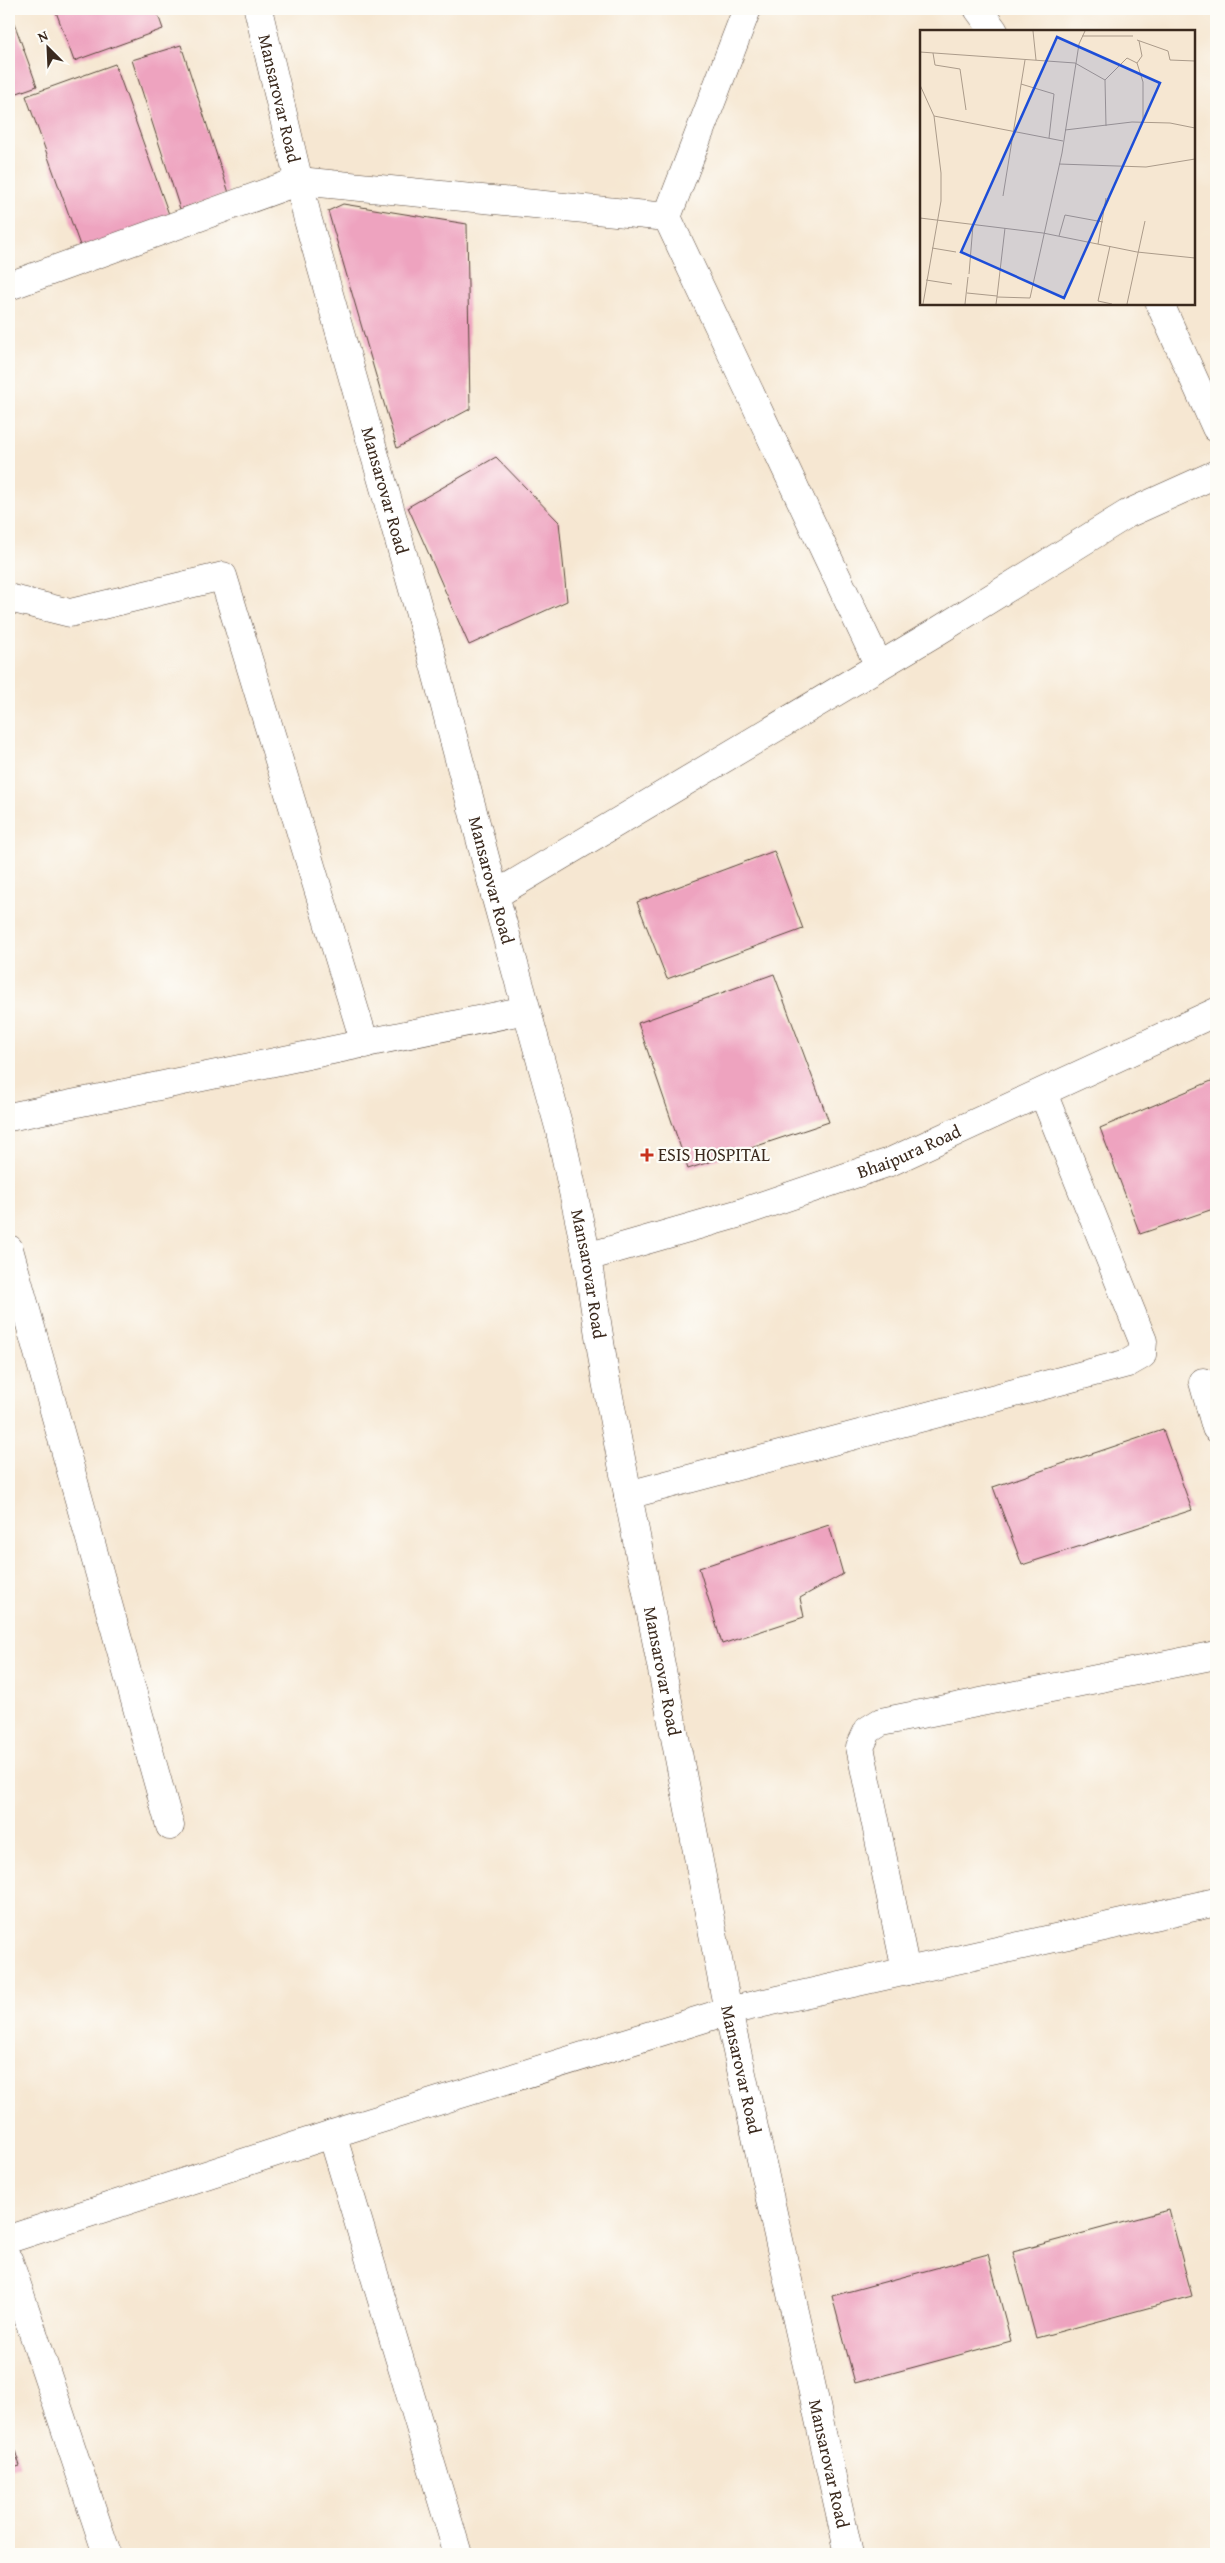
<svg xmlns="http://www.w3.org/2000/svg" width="1225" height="2563" font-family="'Gentium Book Plus',serif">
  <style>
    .building { fill: #eea3bf }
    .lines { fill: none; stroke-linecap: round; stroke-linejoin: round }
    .minor-casing { stroke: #574639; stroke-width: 29 }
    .minor { stroke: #fff; stroke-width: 28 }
    .poi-dot { fill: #c8321e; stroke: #fdfcf7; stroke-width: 2 }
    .labels { text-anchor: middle; stroke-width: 4.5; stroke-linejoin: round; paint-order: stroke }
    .street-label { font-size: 18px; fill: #3b2a1e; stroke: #fdfcf7 }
    .poi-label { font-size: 18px; fill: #3b2a1e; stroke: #fdfcf7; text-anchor: start }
    .inset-road { fill: none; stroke: #ab9b8a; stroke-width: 1 }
    .view { fill: #1d4ed8; fill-opacity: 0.15; stroke: #1d4ed8; stroke-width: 2.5 }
    .inset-edge { fill: none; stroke: #3b2a1e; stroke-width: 2.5 }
  </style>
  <rect width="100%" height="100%" fill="#fdfcf7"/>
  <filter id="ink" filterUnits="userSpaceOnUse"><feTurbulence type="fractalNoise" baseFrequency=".02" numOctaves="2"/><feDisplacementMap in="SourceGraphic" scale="10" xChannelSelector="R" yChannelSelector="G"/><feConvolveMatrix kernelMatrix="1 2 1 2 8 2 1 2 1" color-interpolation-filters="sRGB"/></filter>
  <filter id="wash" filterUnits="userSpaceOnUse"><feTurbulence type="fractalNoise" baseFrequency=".0096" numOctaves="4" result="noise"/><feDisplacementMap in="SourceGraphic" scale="20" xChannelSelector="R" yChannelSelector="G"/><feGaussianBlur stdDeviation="1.12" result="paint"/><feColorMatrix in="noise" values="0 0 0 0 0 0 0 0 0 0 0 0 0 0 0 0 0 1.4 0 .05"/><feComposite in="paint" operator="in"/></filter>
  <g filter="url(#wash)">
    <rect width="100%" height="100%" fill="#f6e7d2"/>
    <g id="blocks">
      <g class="building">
        <polygon points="9,9 37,86 9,96"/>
        <polygon points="55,9 156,9 163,29 74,61"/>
        <polygon points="181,45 229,193 180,209 132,60"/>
        <polygon points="115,64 171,220 82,251 26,96"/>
        <polygon points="343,204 467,224 470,409 397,448 328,211"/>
        <polygon points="496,457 559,522 567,601 469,645 408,507"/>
        <polygon points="774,851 803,929 667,979 637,902"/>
        <polygon points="774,974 829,1122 688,1169 638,1023"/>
        <polygon points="1216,1079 1216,1208 1140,1234 1100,1128"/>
        <polygon points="1163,1430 1192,1510 1022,1565 993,1487"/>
        <polygon points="829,1525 843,1574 800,1598 804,1617 722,1644 699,1568"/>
        <polygon points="1169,2210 1192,2296 1036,2338 1013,2252"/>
        <polygon points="988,2254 1011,2341 855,2383 832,2296"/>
        <polygon points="9,2432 20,2466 9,2469"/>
      </g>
    </g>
  </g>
  <g filter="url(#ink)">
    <use href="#blocks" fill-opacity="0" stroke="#574639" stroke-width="1"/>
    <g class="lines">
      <defs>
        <g id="minor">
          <path id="s1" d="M258 9 308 220 429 646 495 895 560 1131 587 1257 606 1381 728 2011 849 2554"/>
          <polyline points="978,9 994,31"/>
          <polyline points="667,217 879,666"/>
          <polyline points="9,286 299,181 667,217 747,9"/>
          <polyline points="1160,304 1216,428"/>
          <polyline points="9,598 70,613 223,576 365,1044"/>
          <polyline points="495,895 938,631 1127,514 1216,474"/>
          <polyline points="9,1117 526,1010"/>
          <polyline points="9,1249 170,1826"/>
          <path id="s2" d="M587 1257 737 1214 890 1162 1216 1012"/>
          <polyline points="1203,1382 1216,1428"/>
          <polyline points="628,1495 1128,1363 1142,1355 1143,1341 1043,1093"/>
          <polyline points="906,1971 860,1747 868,1730 881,1722 1216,1655"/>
          <polyline points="332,2134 458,2554"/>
          <polyline points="9,2239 332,2134 728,2011 1216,1902"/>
          <polyline points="9,2261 107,2554"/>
        </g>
      </defs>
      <use href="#minor" class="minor-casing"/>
      <use href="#minor" class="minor"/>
    </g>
  </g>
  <path class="poi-dot" d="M644.5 1147.5h5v5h5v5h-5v5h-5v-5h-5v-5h5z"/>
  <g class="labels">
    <g class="street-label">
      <text dy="6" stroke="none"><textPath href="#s1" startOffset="92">Mansarovar Road</textPath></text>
      <text dy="6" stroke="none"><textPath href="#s1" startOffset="498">Mansarovar Road</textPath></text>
      <text dy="6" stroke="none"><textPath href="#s1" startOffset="902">Mansarovar Road</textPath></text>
      <text dy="6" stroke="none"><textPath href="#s2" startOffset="339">Bhaipura Road</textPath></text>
      <text dy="6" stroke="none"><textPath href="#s1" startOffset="1308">Mansarovar Road</textPath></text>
      <text dy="6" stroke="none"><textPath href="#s1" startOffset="1712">Mansarovar Road</textPath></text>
      <text dy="6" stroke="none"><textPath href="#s1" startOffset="2118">Mansarovar Road</textPath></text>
      <text dy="6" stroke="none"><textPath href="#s1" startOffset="2522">Mansarovar Road</textPath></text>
    </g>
    <g class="poi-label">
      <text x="658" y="1161">ESIS HOSPITAL</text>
    </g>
  </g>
  <g transform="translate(920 30)">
    <rect width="275" height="275" fill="#f6e7d2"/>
    <path class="inset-road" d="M113 1 116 30M162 6H213M217 10 248 21 250 30 275 31M0 22 155 33 185 50 207 28 217 33 223 52V92M13 23 15 35 40 39 46 80M217 33 222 26 219 11M185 50 186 96M101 54 134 64 129 108M0 55 14 86 21 143V171L3 274M14 86 143 111M145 100 212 92 250 93 275 98M139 134 226 137 275 129M83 166 105 30M0 188 123 203 217 222 275 228M139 206 145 185 183 192M178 214 186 168M190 216 178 271 192 274M12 218 36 222M49 244 53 195M6 250 32 254M47 263 77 266M77 267 85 198M45 274 48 247M76 274 77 267 110 268 142 123 159 14 165 1M207 274 225 191"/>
    <path class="view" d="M137 7 240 53 144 268 41 222Z"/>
    <rect width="275" height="275" class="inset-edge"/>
  </g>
  <rect width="1225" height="2563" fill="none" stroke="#fdfcf7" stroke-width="30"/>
  <g transform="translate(48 48) rotate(336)" stroke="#fdfcf7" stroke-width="4" paint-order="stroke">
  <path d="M0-4L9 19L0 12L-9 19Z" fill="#3b2a1e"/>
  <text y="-8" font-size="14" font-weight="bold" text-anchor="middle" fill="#3b2a1e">N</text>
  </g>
</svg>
